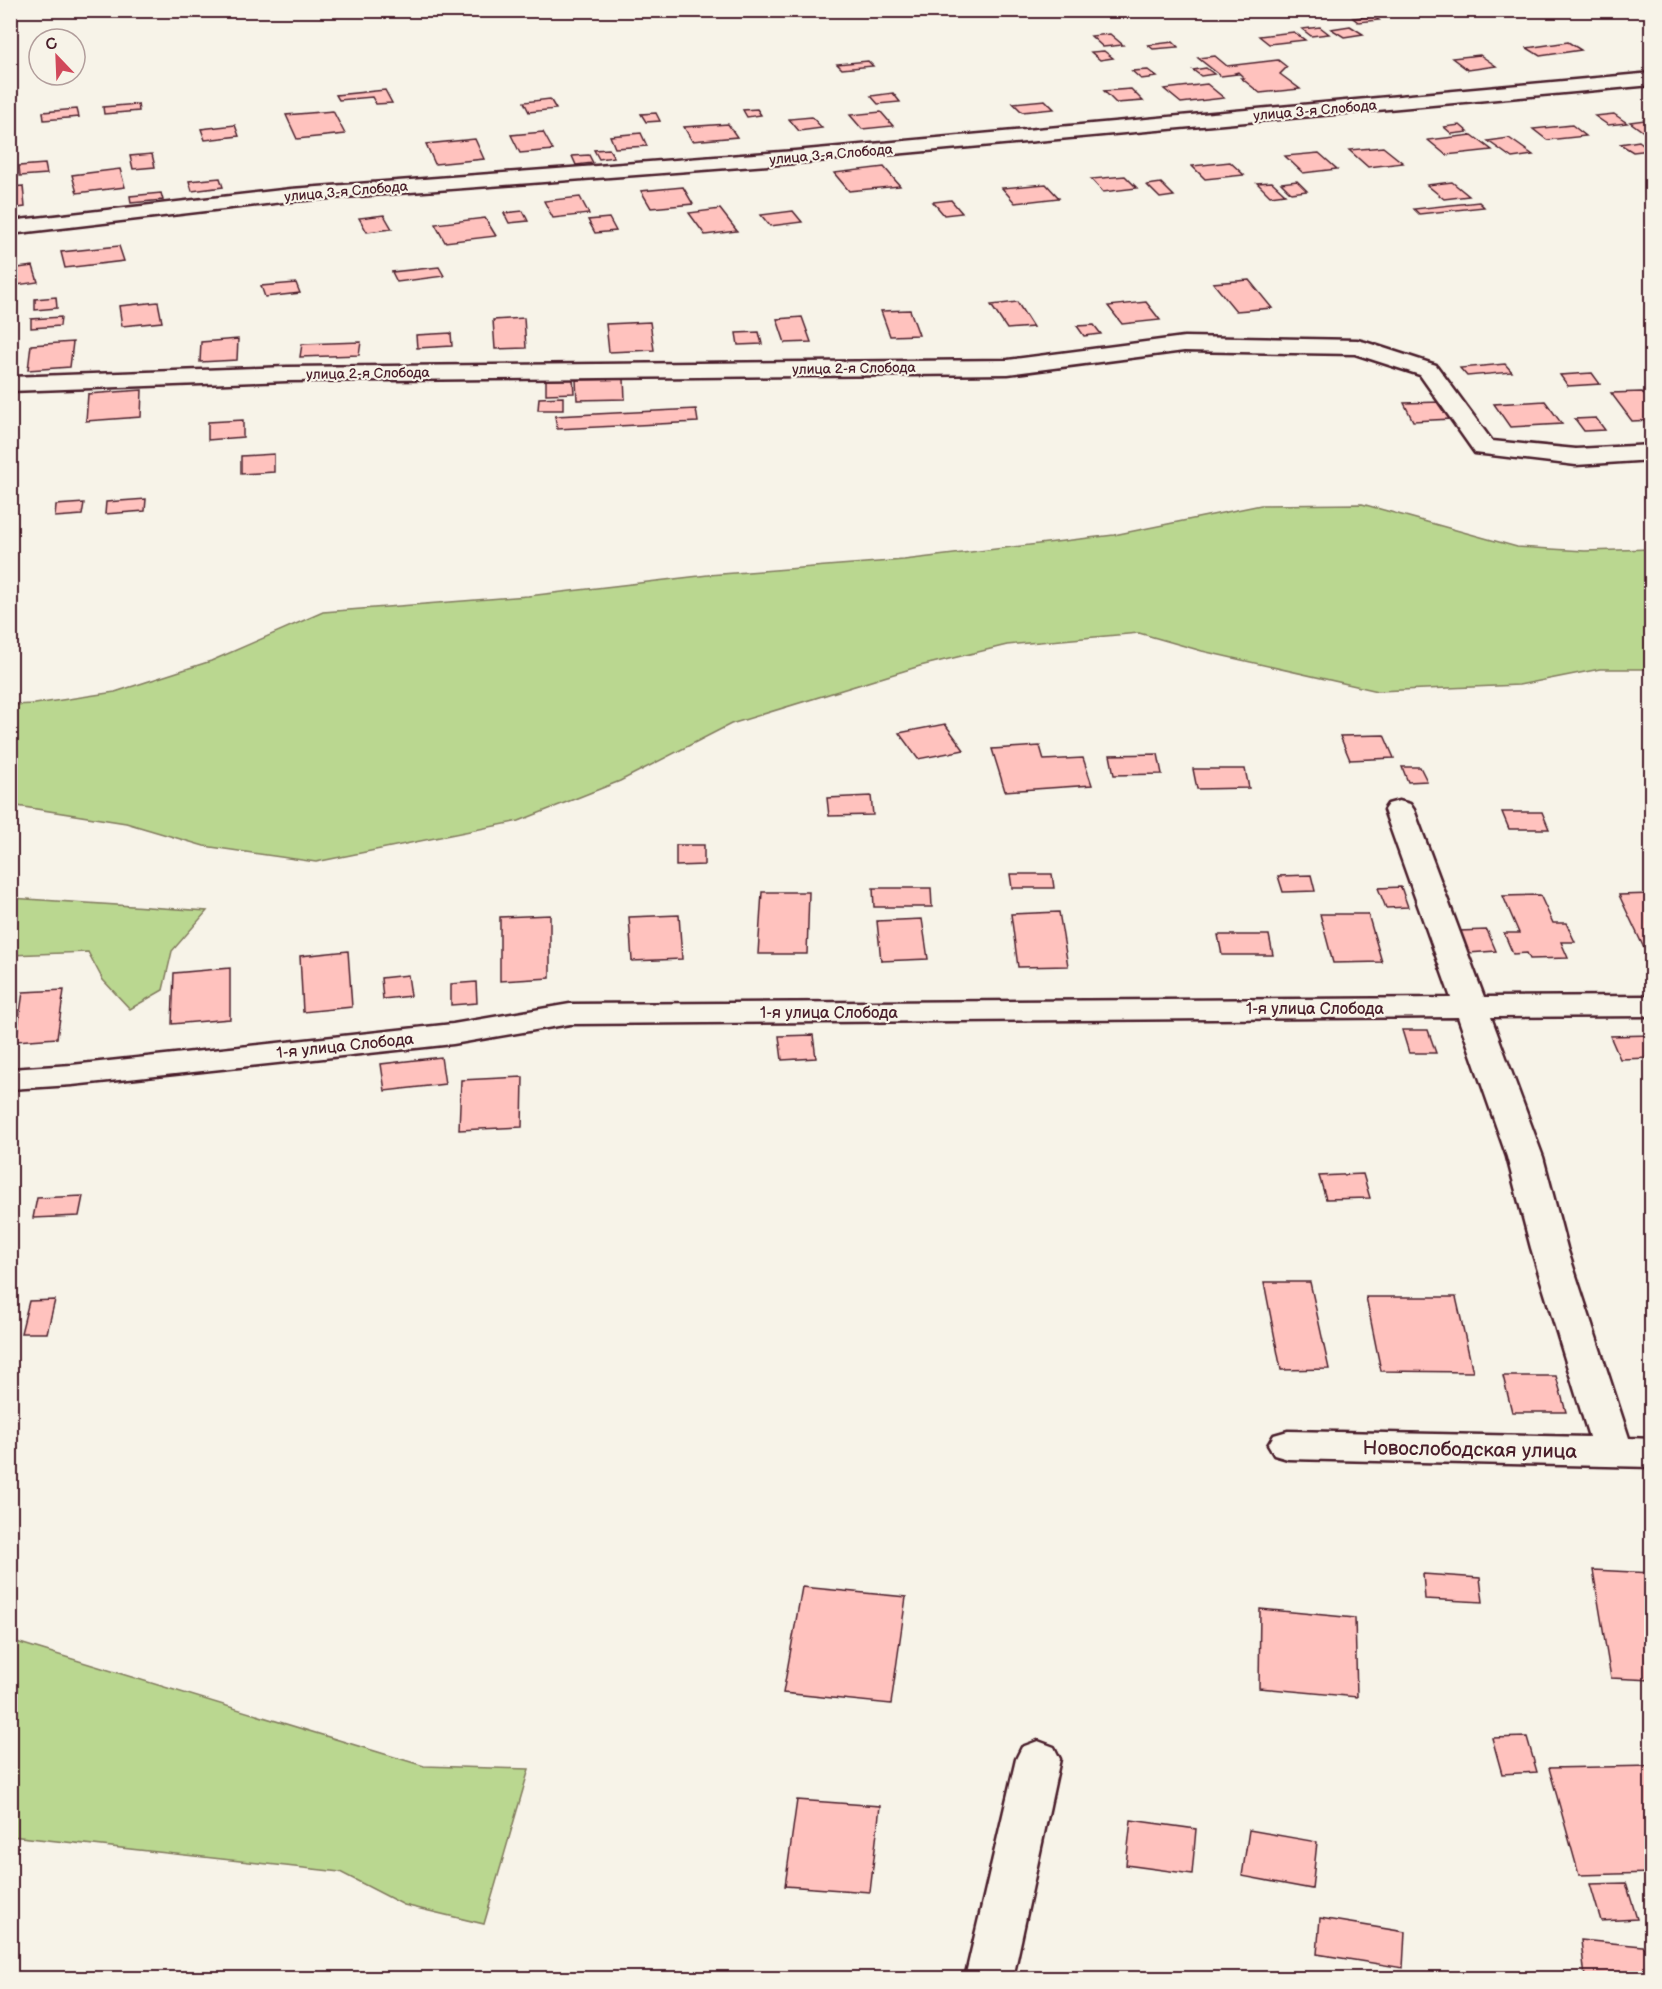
<svg xmlns="http://www.w3.org/2000/svg" width="1662" height="1989" font-family="'Balsamiq Sans',sans-serif">
  <style>
    .green { fill: #bad790; stroke: #827b5e; stroke-width: 1.5 }
    .building { fill: #ffc2be; stroke: #4a1f2b; stroke-width: 1.5 }
    .lines { fill: none; stroke-linecap: round; stroke-linejoin: round }
    .minor-casing { stroke: #4a1f2b; stroke-width: 5 }
    .minor { fill: #f7f3e8; fill-rule: evenodd }
    .labels { text-anchor: middle; stroke-width: 4.5; stroke-linejoin: round; paint-order: stroke }
    .far-street-label { font-size: 14px; fill: #4a1f2b; stroke: #f7f3e8 }
    .street-label { font-size: 16px; fill: #4a1f2b; stroke: #f7f3e8 }
    .near-street-label { font-size: 20px; fill: #4a1f2b; stroke: #f7f3e8 }
  </style>
  <rect width="100%" height="100%" fill="#f7f3e8"/>
  <filter id="ink" filterUnits="userSpaceOnUse"><feTurbulence type="fractalNoise" baseFrequency=".0167" numOctaves="2"/><feDisplacementMap in="SourceGraphic" scale="12" xChannelSelector="R" yChannelSelector="G"/><feConvolveMatrix kernelMatrix="1 2 1 2 8 2 1 2 1" color-interpolation-filters="sRGB"/></filter>
  <g filter="url(#ink)">
    <g class="green">
      <polygon points="1362,504 1517,547 1585,551 1651,549 1651,669 1600,669 1519,685 1378,691 1202,651 1139,633 1007,645 920,666 731,724 620,781 519,821 316,862 204,846 126,823 11,805 11,705 35,704 115,692 211,661 323,612 528,596 708,575 904,560 1114,535 1261,505"/>
      <polygon points="10,898 11,898 207,911 172,951 163,990 130,1009 103,980 88,952 11,955"/>
      <polygon points="10,1640 424,1766 529,1769 484,1924 404,1905 340,1872 11,1836"/>
    </g>
    <g class="building">
      <polygon points="1540,10 1576,10 1579,13 1547,15"/>
      <polygon points="1373,16 1379,20 1358,22 1353,18"/>
      <polygon points="1350,26 1363,34 1344,37 1331,29"/>
      <polygon points="1320,27 1329,34 1311,36 1302,29"/>
      <polygon points="1294,32 1305,40 1269,44 1259,36"/>
      <polygon points="1110,34 1123,45 1103,47 1091,36"/>
      <polygon points="1173,42 1178,47 1153,49 1148,45"/>
      <polygon points="1568,42 1581,50 1540,56 1527,48"/>
      <polygon points="1104,51 1113,58 1100,60 1091,52"/>
      <polygon points="1480,55 1496,66 1468,70 1452,58"/>
      <polygon points="1215,56 1227,66 1278,60 1287,67 1280,74 1300,89 1260,93 1241,78 1244,78 1238,72 1235,73 1237,74 1221,76 1198,58"/>
      <polygon points="868,61 873,66 842,69 837,64"/>
      <polygon points="1206,68 1214,74 1201,76 1193,70"/>
      <polygon points="1148,70 1157,77 1141,79 1132,71"/>
      <polygon points="1207,84 1224,98 1181,103 1164,89"/>
      <polygon points="1131,89 1143,101 1116,103 1104,91"/>
      <polygon points="385,90 392,103 376,104 372,97 339,100 336,95"/>
      <polygon points="893,93 900,102 878,104 871,96"/>
      <polygon points="550,99 556,109 529,112 524,102"/>
      <polygon points="1045,100 1054,109 1022,112 1013,103"/>
      <polygon points="138,104 139,111 104,114 103,107"/>
      <polygon points="77,109 79,117 44,120 43,112"/>
      <polygon points="757,109 761,115 747,117 743,110"/>
      <polygon points="333,111 345,134 297,139 286,115"/>
      <polygon points="881,112 893,126 862,129 850,115"/>
      <polygon points="656,113 660,121 646,122 641,114"/>
      <polygon points="1614,114 1627,123 1608,125 1595,116"/>
      <polygon points="812,117 822,128 799,131 789,119"/>
      <polygon points="1652,119 1652,138 1630,122"/>
      <polygon points="728,124 737,137 692,141 684,127"/>
      <polygon points="235,125 239,136 205,140 201,129"/>
      <polygon points="1460,125 1468,132 1452,134 1444,127"/>
      <polygon points="1572,125 1586,136 1547,140 1533,129"/>
      <polygon points="543,132 553,150 520,153 511,135"/>
      <polygon points="641,133 647,146 615,148 610,136"/>
      <polygon points="1472,135 1492,150 1446,155 1428,140"/>
      <polygon points="1509,138 1533,155 1512,158 1488,141"/>
      <polygon points="475,139 484,159 435,164 426,144"/>
      <polygon points="1639,141 1651,150 1633,152 1620,144"/>
      <polygon points="1383,147 1403,163 1368,167 1349,150"/>
      <polygon points="609,149 614,157 599,159 594,150"/>
      <polygon points="1319,153 1337,169 1303,173 1285,156"/>
      <polygon points="152,154 155,167 133,169 130,156"/>
      <polygon points="589,155 593,163 576,165 572,156"/>
      <polygon points="1230,162 1244,175 1205,179 1192,166"/>
      <polygon points="45,164 47,174 20,176 19,166"/>
      <polygon points="884,167 900,186 849,191 834,173"/>
      <polygon points="120,169 125,187 77,193 72,175"/>
      <polygon points="1125,176 1137,188 1103,192 1091,179"/>
      <polygon points="220,178 223,187 192,191 189,181"/>
      <polygon points="1297,181 1307,191 1291,193 1281,183"/>
      <polygon points="1272,182 1285,194 1270,196 1257,183"/>
      <polygon points="1452,182 1469,196 1444,199 1427,185"/>
      <polygon points="1161,183 1174,196 1160,198 1147,185"/>
      <polygon points="1046,184 1059,198 1015,203 1002,188"/>
      <polygon points="23,186 25,207 10,209 10,187"/>
      <polygon points="683,187 693,204 651,208 641,191"/>
      <polygon points="161,193 163,200 131,203 130,196"/>
      <polygon points="580,197 589,214 553,218 544,201"/>
      <polygon points="951,200 962,213 944,215 933,202"/>
      <polygon points="1479,202 1484,207 1419,214 1414,209"/>
      <polygon points="720,209 737,231 705,235 689,213"/>
      <polygon points="523,211 528,221 509,223 504,213"/>
      <polygon points="793,211 802,222 770,226 761,215"/>
      <polygon points="384,215 392,229 367,232 359,218"/>
      <polygon points="485,218 496,236 445,242 435,224"/>
      <polygon points="609,218 616,231 595,233 588,220"/>
      <polygon points="119,246 124,261 65,268 61,252"/>
      <polygon points="33,266 38,282 10,286 10,269"/>
      <polygon points="439,267 444,276 397,282 392,272"/>
      <polygon points="1249,280 1272,308 1236,311 1213,283"/>
      <polygon points="296,283 300,293 265,297 261,286"/>
      <polygon points="56,297 57,308 35,310 35,299"/>
      <polygon points="158,302 162,322 122,326 119,306"/>
      <polygon points="1017,302 1033,327 1007,329 991,305"/>
      <polygon points="1146,302 1160,320 1122,324 1108,306"/>
      <polygon points="910,310 919,335 890,336 881,311"/>
      <polygon points="61,317 60,326 31,328 31,319"/>
      <polygon points="802,317 811,342 785,343 777,319"/>
      <polygon points="524,318 526,348 495,349 493,320"/>
      <polygon points="650,322 654,350 609,352 606,324"/>
      <polygon points="1094,325 1101,334 1084,336 1077,326"/>
      <polygon points="759,332 762,344 738,345 736,333"/>
      <polygon points="451,333 452,346 417,348 416,335"/>
      <polygon points="238,339 237,360 200,362 201,342"/>
      <polygon points="73,342 70,367 28,370 31,345"/>
      <polygon points="361,342 359,355 300,357 302,344"/>
      <polygon points="1505,364 1512,372 1467,376 1460,368"/>
      <polygon points="1592,373 1600,384 1568,386 1560,375"/>
      <polygon points="573,379 574,393 546,394 546,380"/>
      <polygon points="624,379 625,399 577,400 576,380"/>
      <polygon points="142,390 141,417 86,421 88,394"/>
      <polygon points="1642,392 1652,404 1652,420 1632,421 1611,393"/>
      <polygon points="563,397 563,410 538,410 539,398"/>
      <polygon points="1545,401 1562,424 1510,427 1494,404"/>
      <polygon points="1442,402 1451,419 1413,421 1404,403"/>
      <polygon points="696,409 698,422 557,429 555,416"/>
      <polygon points="1596,418 1605,430 1584,431 1575,419"/>
      <polygon points="243,420 243,437 208,440 208,422"/>
      <polygon points="274,454 274,472 241,474 241,456"/>
      <polygon points="146,499 145,511 105,514 106,502"/>
      <polygon points="84,503 82,515 55,517 56,505"/>
      <polygon points="945,724 964,750 918,759 899,733"/>
      <polygon points="1384,735 1394,758 1350,760 1340,736"/>
      <polygon points="1040,746 1044,760 1083,758 1092,785 1005,791 992,749"/>
      <polygon points="1158,754 1162,774 1114,775 1110,755"/>
      <polygon points="1402,767 1420,767 1427,781 1408,782"/>
      <polygon points="1193,769 1245,769 1249,788 1197,789"/>
      <polygon points="871,796 873,815 829,816 827,798"/>
      <polygon points="1502,812 1542,812 1549,829 1509,829"/>
      <polygon points="676,845 704,845 704,865 676,866"/>
      <polygon points="1010,874 1052,874 1054,888 1012,888"/>
      <polygon points="1311,875 1315,891 1283,892 1278,876"/>
      <polygon points="1401,887 1408,907 1386,908 1378,888"/>
      <polygon points="873,888 931,888 932,907 874,907"/>
      <polygon points="762,892 809,892 807,954 758,954"/>
      <polygon points="1652,894 1652,963 1651,963 1619,895"/>
      <polygon points="1540,895 1553,923 1566,923 1575,942 1561,942 1568,958 1530,959 1527,953 1513,954 1504,933 1519,933 1503,896"/>
      <polygon points="1059,912 1068,966 1018,967 1011,914"/>
      <polygon points="1320,914 1368,914 1382,962 1333,963"/>
      <polygon points="550,915 550,978 500,981 500,917"/>
      <polygon points="679,915 682,959 632,961 629,917"/>
      <polygon points="922,919 928,959 881,961 877,921"/>
      <polygon points="1487,930 1496,951 1468,953 1459,931"/>
      <polygon points="1218,935 1269,935 1273,955 1222,955"/>
      <polygon points="348,951 352,1007 303,1012 300,956"/>
      <polygon points="230,968 230,1019 172,1024 174,973"/>
      <polygon points="408,975 411,996 383,999 381,978"/>
      <polygon points="476,982 477,1003 451,1005 451,984"/>
      <polygon points="64,990 57,1038 16,1041 23,992"/>
      <polygon points="1402,1030 1428,1030 1436,1053 1409,1053"/>
      <polygon points="813,1035 816,1058 782,1060 779,1036"/>
      <polygon points="1652,1035 1652,1058 1620,1059 1610,1036"/>
      <polygon points="441,1057 445,1084 385,1091 381,1064"/>
      <polygon points="523,1077 522,1127 459,1130 461,1080"/>
      <polygon points="1363,1174 1370,1198 1326,1199 1319,1176"/>
      <polygon points="83,1196 79,1216 33,1218 37,1198"/>
      <polygon points="1264,1282 1310,1282 1329,1369 1281,1370"/>
      <polygon points="1366,1297 1456,1297 1473,1372 1381,1371"/>
      <polygon points="55,1300 47,1333 21,1333 29,1301"/>
      <polygon points="1503,1376 1556,1376 1566,1412 1512,1412"/>
      <polygon points="1593,1570 1652,1573 1652,1680 1611,1678"/>
      <polygon points="1423,1574 1480,1578 1483,1602 1425,1599"/>
      <polygon points="802,1587 906,1597 891,1704 783,1693"/>
      <polygon points="1260,1609 1355,1618 1357,1697 1259,1688"/>
      <polygon points="1527,1737 1537,1772 1502,1774 1492,1738"/>
      <polygon points="1652,1766 1652,1873 1579,1875 1549,1768"/>
      <polygon points="797,1800 880,1806 870,1892 785,1886"/>
      <polygon points="1131,1820 1196,1829 1192,1874 1126,1865"/>
      <polygon points="1249,1830 1317,1842 1312,1889 1242,1876"/>
      <polygon points="1626,1883 1637,1919 1601,1921 1590,1884"/>
      <polygon points="1320,1918 1405,1932 1403,1968 1317,1954"/>
      <polygon points="1581,1940 1652,1947 1652,1978 1585,1978"/>
    </g>
    <g class="lines">
      <defs>
        <g id="minor">
          <polygon points="1652,73 1652,85 795,163 291,201 10,234 10,221 291,189 795,151"/>
          <polygon points="1184,337 1357,340 1365,342 1436,365 1492,441 1576,449 1652,445 1652,460 1576,465 1475,453 1420,375 1355,354 1184,351 1008,374 287,381 10,391 10,377 287,367 1008,360"/>
          <polygon points="1399,801 1410,804 1414,810 1484,997 1652,996 1652,1016 1491,1017 1543,1157 1567,1248 1629,1438 1652,1439 1652,1467 1288,1459 1274,1455 1268,1445 1274,1435 1288,1431 1589,1437 1531,1248 1507,1157 1458,1017 570,1024 453,1044 72,1085 10,1089 10,1069 72,1065 453,1024 570,1004 1451,998 1384,810 1388,804"/>
          <polygon points="1038,1741 1054,1747 1060,1759 1013,1978 965,1978 1016,1759 1022,1747"/>
        </g>
      </defs>
      <use href="#minor" class="minor-casing"/>
      <use href="#minor" class="minor"/>
    </g>
  </g>
  <g class="labels">
    <g class="far-street-label">
      <text transform="translate(1315 110) rotate(-5)" y="5">улица 3-я Слобода</text>
      <text transform="translate(831 154) rotate(-5)" y="5">улица 3-я Слобода</text>
      <text transform="translate(346 191) rotate(-5)" y="5">улица 3-я Слобода</text>
      <text transform="translate(854 368) rotate(-1)" y="5">улица 2-я Слобода</text>
      <text transform="translate(368 373) rotate(-1)" y="5">улица 2-я Слобода</text>
    </g>
    <g class="street-label">
      <text x="1315" y="1014">1-я улица Слобода</text>
      <text x="829" y="1018">1-я улица Слобода</text>
      <text transform="translate(345 1045) rotate(-6)" y="6">1-я улица Слобода</text>
    </g>
    <g class="near-street-label">
      <text transform="translate(1470 1449) rotate(1)" y="7">Новослободская улица</text>
    </g>
  </g>
  <rect width="1662" height="1989" fill="none" stroke="#f7f3e8" stroke-width="36"/>
  <rect x="18" y="18" width="1626" height="1953" fill="none" stroke="#4a1f2b" stroke-width="2" filter="url(#ink)"/>
  <g transform="translate(57 57) rotate(337)"><circle r="28" fill="#f7f3e8" stroke="#b29e9c" stroke-width="1.5"/>
  <path d="M0-4.5L10 22L0 15L-10 22Z" fill="#d1495b"/>
  <text y="-9" font-size="16" font-weight="bold" text-anchor="middle" fill="#4a1f2b">С</text>
  </g>
</svg>
